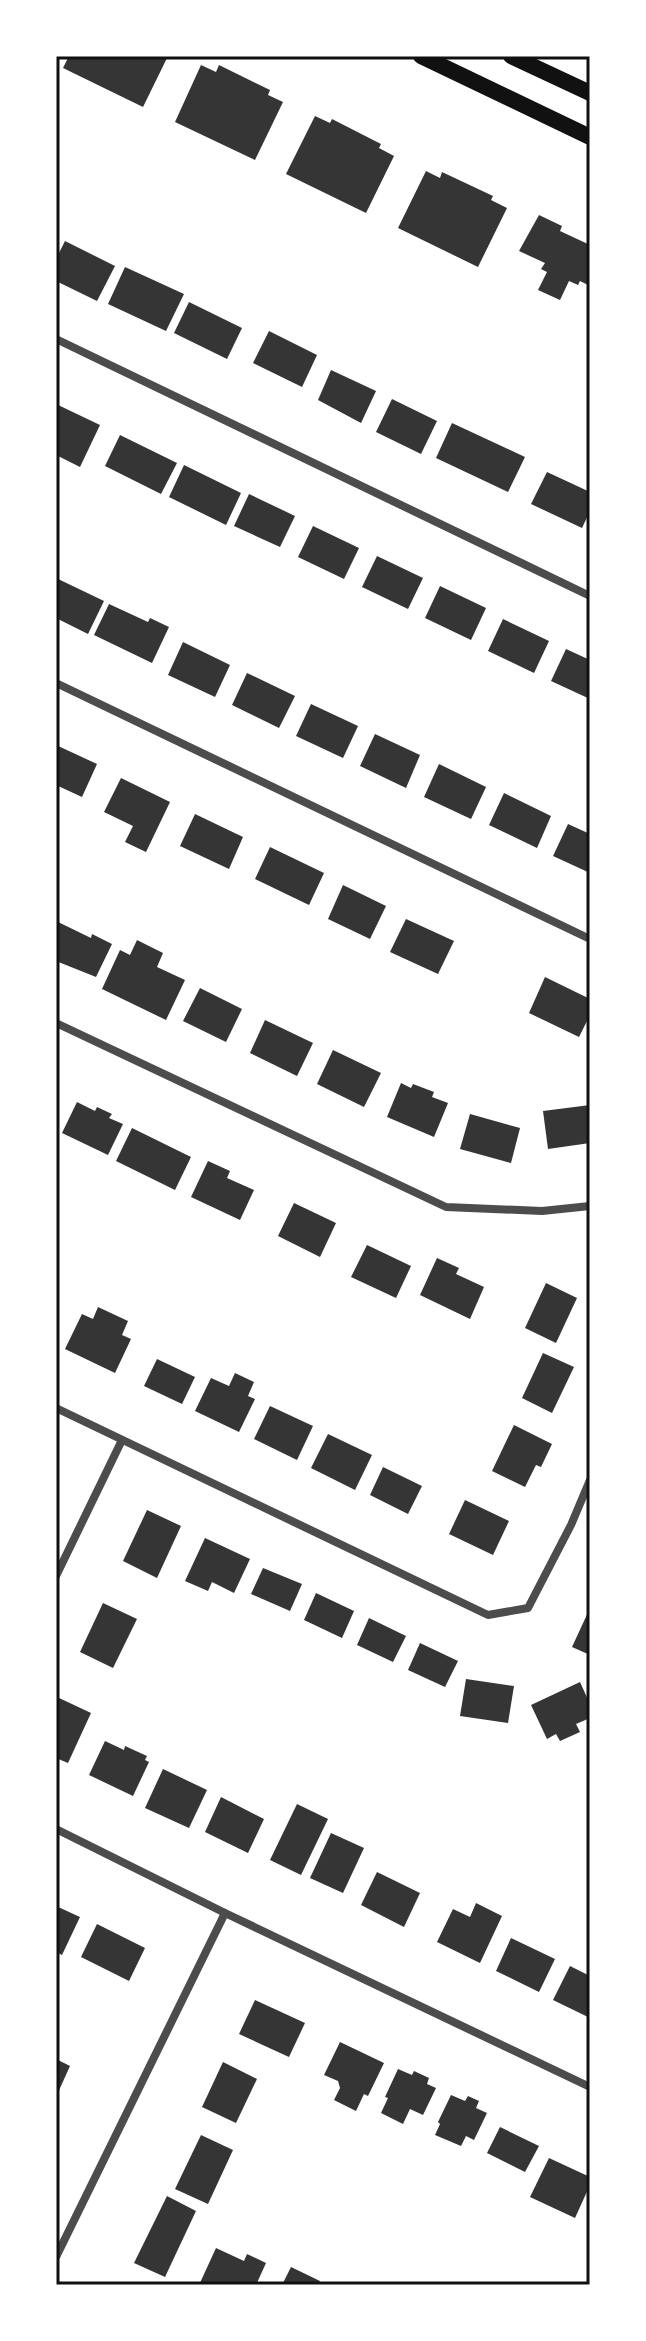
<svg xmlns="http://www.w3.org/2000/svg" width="646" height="2341" font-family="Raleway,sans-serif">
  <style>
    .building { fill: #353535 }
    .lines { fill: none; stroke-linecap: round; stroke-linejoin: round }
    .minor { stroke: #4c4c4c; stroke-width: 8 }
    .secondary { stroke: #111; stroke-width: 16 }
    .neatline { fill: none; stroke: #111; stroke-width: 3 }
  </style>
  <rect width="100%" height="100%" fill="#fff"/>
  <g class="building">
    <polygon points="69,56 168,56 143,107 63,68"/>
    <polygon points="201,65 216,72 219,65 270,90 268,95 283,102 255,160 175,122"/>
    <polygon points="315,116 330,123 332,119 381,144 379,148 394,156 366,213 286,174"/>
    <polygon points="426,171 440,178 442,172 493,196 491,200 507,208 478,267 398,228"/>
    <polygon points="539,215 562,226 560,231 590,245 590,286 580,281 578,285 569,281 560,300 538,290 547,272 541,269 545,263 519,251"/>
    <polygon points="65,241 115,266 97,301 56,281 56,259"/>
    <polygon points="125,267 184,294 166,331 108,304"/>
    <polygon points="189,302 242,328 227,359 174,333"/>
    <polygon points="269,331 317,355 302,387 253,363"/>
    <polygon points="331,370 376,391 361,423 318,400"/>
    <polygon points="392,399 437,421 421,454 376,432"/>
    <polygon points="56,404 100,425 80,467 56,455"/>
    <polygon points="452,423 525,457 508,492 436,458"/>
    <polygon points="120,435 177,463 161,494 105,466"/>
    <polygon points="184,465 241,493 226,525 169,497"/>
    <polygon points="547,472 590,492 590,511 582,528 531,504"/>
    <polygon points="249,494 295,516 280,547 234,526"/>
    <polygon points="313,526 359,548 344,579 298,557"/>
    <polygon points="377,556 423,578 408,609 362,587"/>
    <polygon points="56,578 104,601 88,634 56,618"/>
    <polygon points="440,586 486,608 471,640 425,618"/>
    <polygon points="109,604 148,622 150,618 169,627 152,663 94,635"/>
    <polygon points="503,619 549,641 534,673 488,651"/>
    <polygon points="183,642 230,665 215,697 168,675"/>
    <polygon points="566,649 590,660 590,699 551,681"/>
    <polygon points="247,673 295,696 279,728 232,705"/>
    <polygon points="311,704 358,726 343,758 296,736"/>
    <polygon points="375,734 420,755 406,788 360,766"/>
    <polygon points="56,745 97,764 82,797 56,785"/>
    <polygon points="439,764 486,787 471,819 424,797"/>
    <polygon points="121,778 170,802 146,852 125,842 133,826 104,812"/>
    <polygon points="504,793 551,816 537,848 489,825"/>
    <polygon points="195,814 243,837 229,869 180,846"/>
    <polygon points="568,824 590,834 590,873 553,856"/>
    <polygon points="270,847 324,873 309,905 255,879"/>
    <polygon points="343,885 386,906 370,939 328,919"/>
    <polygon points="406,919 454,941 438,974 390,952"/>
    <polygon points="56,921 91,938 92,934 112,944 96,977 56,961"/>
    <polygon points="137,940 163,953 157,967 185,980 166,1020 102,989 120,950 130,955"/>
    <polygon points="545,977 590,999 590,1015 579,1037 529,1013"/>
    <polygon points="200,988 242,1009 226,1042 183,1021"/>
    <polygon points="265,1020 313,1043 297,1076 250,1053"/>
    <polygon points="333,1050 381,1073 364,1107 317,1084"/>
    <polygon points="401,1083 411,1088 413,1084 434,1092 432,1097 448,1103 434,1137 387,1117"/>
    <polygon points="77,1102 95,1111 97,1107 112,1114 109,1118 123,1124 108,1155 62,1133"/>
    <polygon points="590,1105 590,1143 548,1149 543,1111"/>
    <polygon points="470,1114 520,1128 511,1163 460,1149"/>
    <polygon points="132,1128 191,1157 175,1190 116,1161"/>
    <polygon points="208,1161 230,1171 227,1178 254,1190 240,1220 191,1197"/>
    <polygon points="294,1203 336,1223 320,1257 278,1236"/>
    <polygon points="367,1245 411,1266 396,1298 351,1277"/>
    <polygon points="437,1258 459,1268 456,1274 484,1287 470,1319 420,1295"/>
    <polygon points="546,1283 577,1298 556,1343 525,1328"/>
    <polygon points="98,1307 128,1321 122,1335 131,1339 115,1373 65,1349 82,1314 93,1319"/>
    <polygon points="543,1353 574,1367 552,1413 522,1398"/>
    <polygon points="157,1359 195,1377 182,1404 144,1386"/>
    <polygon points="235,1373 254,1382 248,1396 255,1399 239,1432 195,1411 211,1378 229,1386"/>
    <polygon points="270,1406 313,1426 297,1460 254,1439"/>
    <polygon points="514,1425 552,1444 541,1467 536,1465 525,1487 492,1471"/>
    <polygon points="328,1434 372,1455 355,1490 311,1468"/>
    <polygon points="383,1467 422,1486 408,1514 370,1495"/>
    <polygon points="465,1500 509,1521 493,1555 449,1534"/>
    <polygon points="147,1510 181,1526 157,1578 123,1561"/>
    <polygon points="205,1538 250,1559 234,1593 212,1582 208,1591 185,1581"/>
    <polygon points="263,1568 302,1584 290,1611 251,1594"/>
    <polygon points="316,1593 354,1611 342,1638 304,1620"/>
    <polygon points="103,1603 137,1619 113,1668 80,1652"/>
    <polygon points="590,1608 590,1655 572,1647"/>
    <polygon points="369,1618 406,1636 393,1662 357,1645"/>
    <polygon points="420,1643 458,1661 445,1687 408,1670"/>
    <polygon points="466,1679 514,1686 508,1723 460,1716"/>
    <polygon points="580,1682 590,1704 590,1718 576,1724 580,1732 560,1741 556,1734 547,1739 531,1705"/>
    <polygon points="57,1697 91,1713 68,1763 56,1758"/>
    <polygon points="105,1741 124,1750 125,1746 147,1756 145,1760 149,1762 133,1796 89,1775"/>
    <polygon points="163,1769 207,1790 189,1828 145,1808"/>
    <polygon points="221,1797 264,1819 248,1853 205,1832"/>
    <polygon points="297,1804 328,1819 301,1875 270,1860"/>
    <polygon points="331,1833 364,1848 343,1893 310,1878"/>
    <polygon points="377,1872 420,1893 404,1927 361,1905"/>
    <polygon points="476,1903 502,1916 480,1963 437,1942 453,1909 470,1917"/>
    <polygon points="56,1906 80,1917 62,1955 56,1952"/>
    <polygon points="97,1924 145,1948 129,1981 81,1957"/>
    <polygon points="511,1938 555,1959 539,1992 496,1971"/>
    <polygon points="570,1966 590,1976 590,2018 553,2000"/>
    <polygon points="255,2000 305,2023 289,2057 239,2034"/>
    <polygon points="340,2042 384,2063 368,2096 364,2094 356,2111 334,2100 340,2088 338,2081 324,2075"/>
    <polygon points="56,2059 70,2066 56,2097"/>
    <polygon points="223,2062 257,2079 236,2123 202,2107"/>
    <polygon points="398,2069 412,2075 414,2071 429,2078 427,2084 436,2088 423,2115 410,2109 403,2124 381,2113 388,2098 385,2097"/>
    <polygon points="451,2095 465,2101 468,2096 479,2101 476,2108 487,2113 474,2140 466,2136 461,2146 435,2135 440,2124 438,2122"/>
    <polygon points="500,2127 539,2146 525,2172 487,2153"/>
    <polygon points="201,2135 233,2150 208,2204 175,2189"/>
    <polygon points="549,2158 590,2177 590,2185 575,2218 530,2197"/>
    <polygon points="167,2196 196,2211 165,2277 134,2263"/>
    <polygon points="216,2248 244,2261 247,2254 266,2263 256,2285 199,2285"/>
    <polygon points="291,2267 320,2281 318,2285 282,2285"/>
  </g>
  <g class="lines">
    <g class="minor">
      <polyline points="56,339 590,596"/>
      <polyline points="56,683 590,939"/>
      <polyline points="56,1023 446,1207 542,1211 590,1206"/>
      <polyline points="56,1408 488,1615 528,1608 571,1525 590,1480"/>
      <polyline points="56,1576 122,1440"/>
      <polyline points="56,1829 225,1913 590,2087"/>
      <polyline points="56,2257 225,1913"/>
    </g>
    <g class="secondary">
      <polyline points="421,56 590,137"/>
      <polyline points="511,56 590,93"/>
    </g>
  </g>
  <rect width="646" height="2341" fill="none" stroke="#ffffff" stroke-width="116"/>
  <rect x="58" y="58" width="530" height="2225" class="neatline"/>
</svg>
